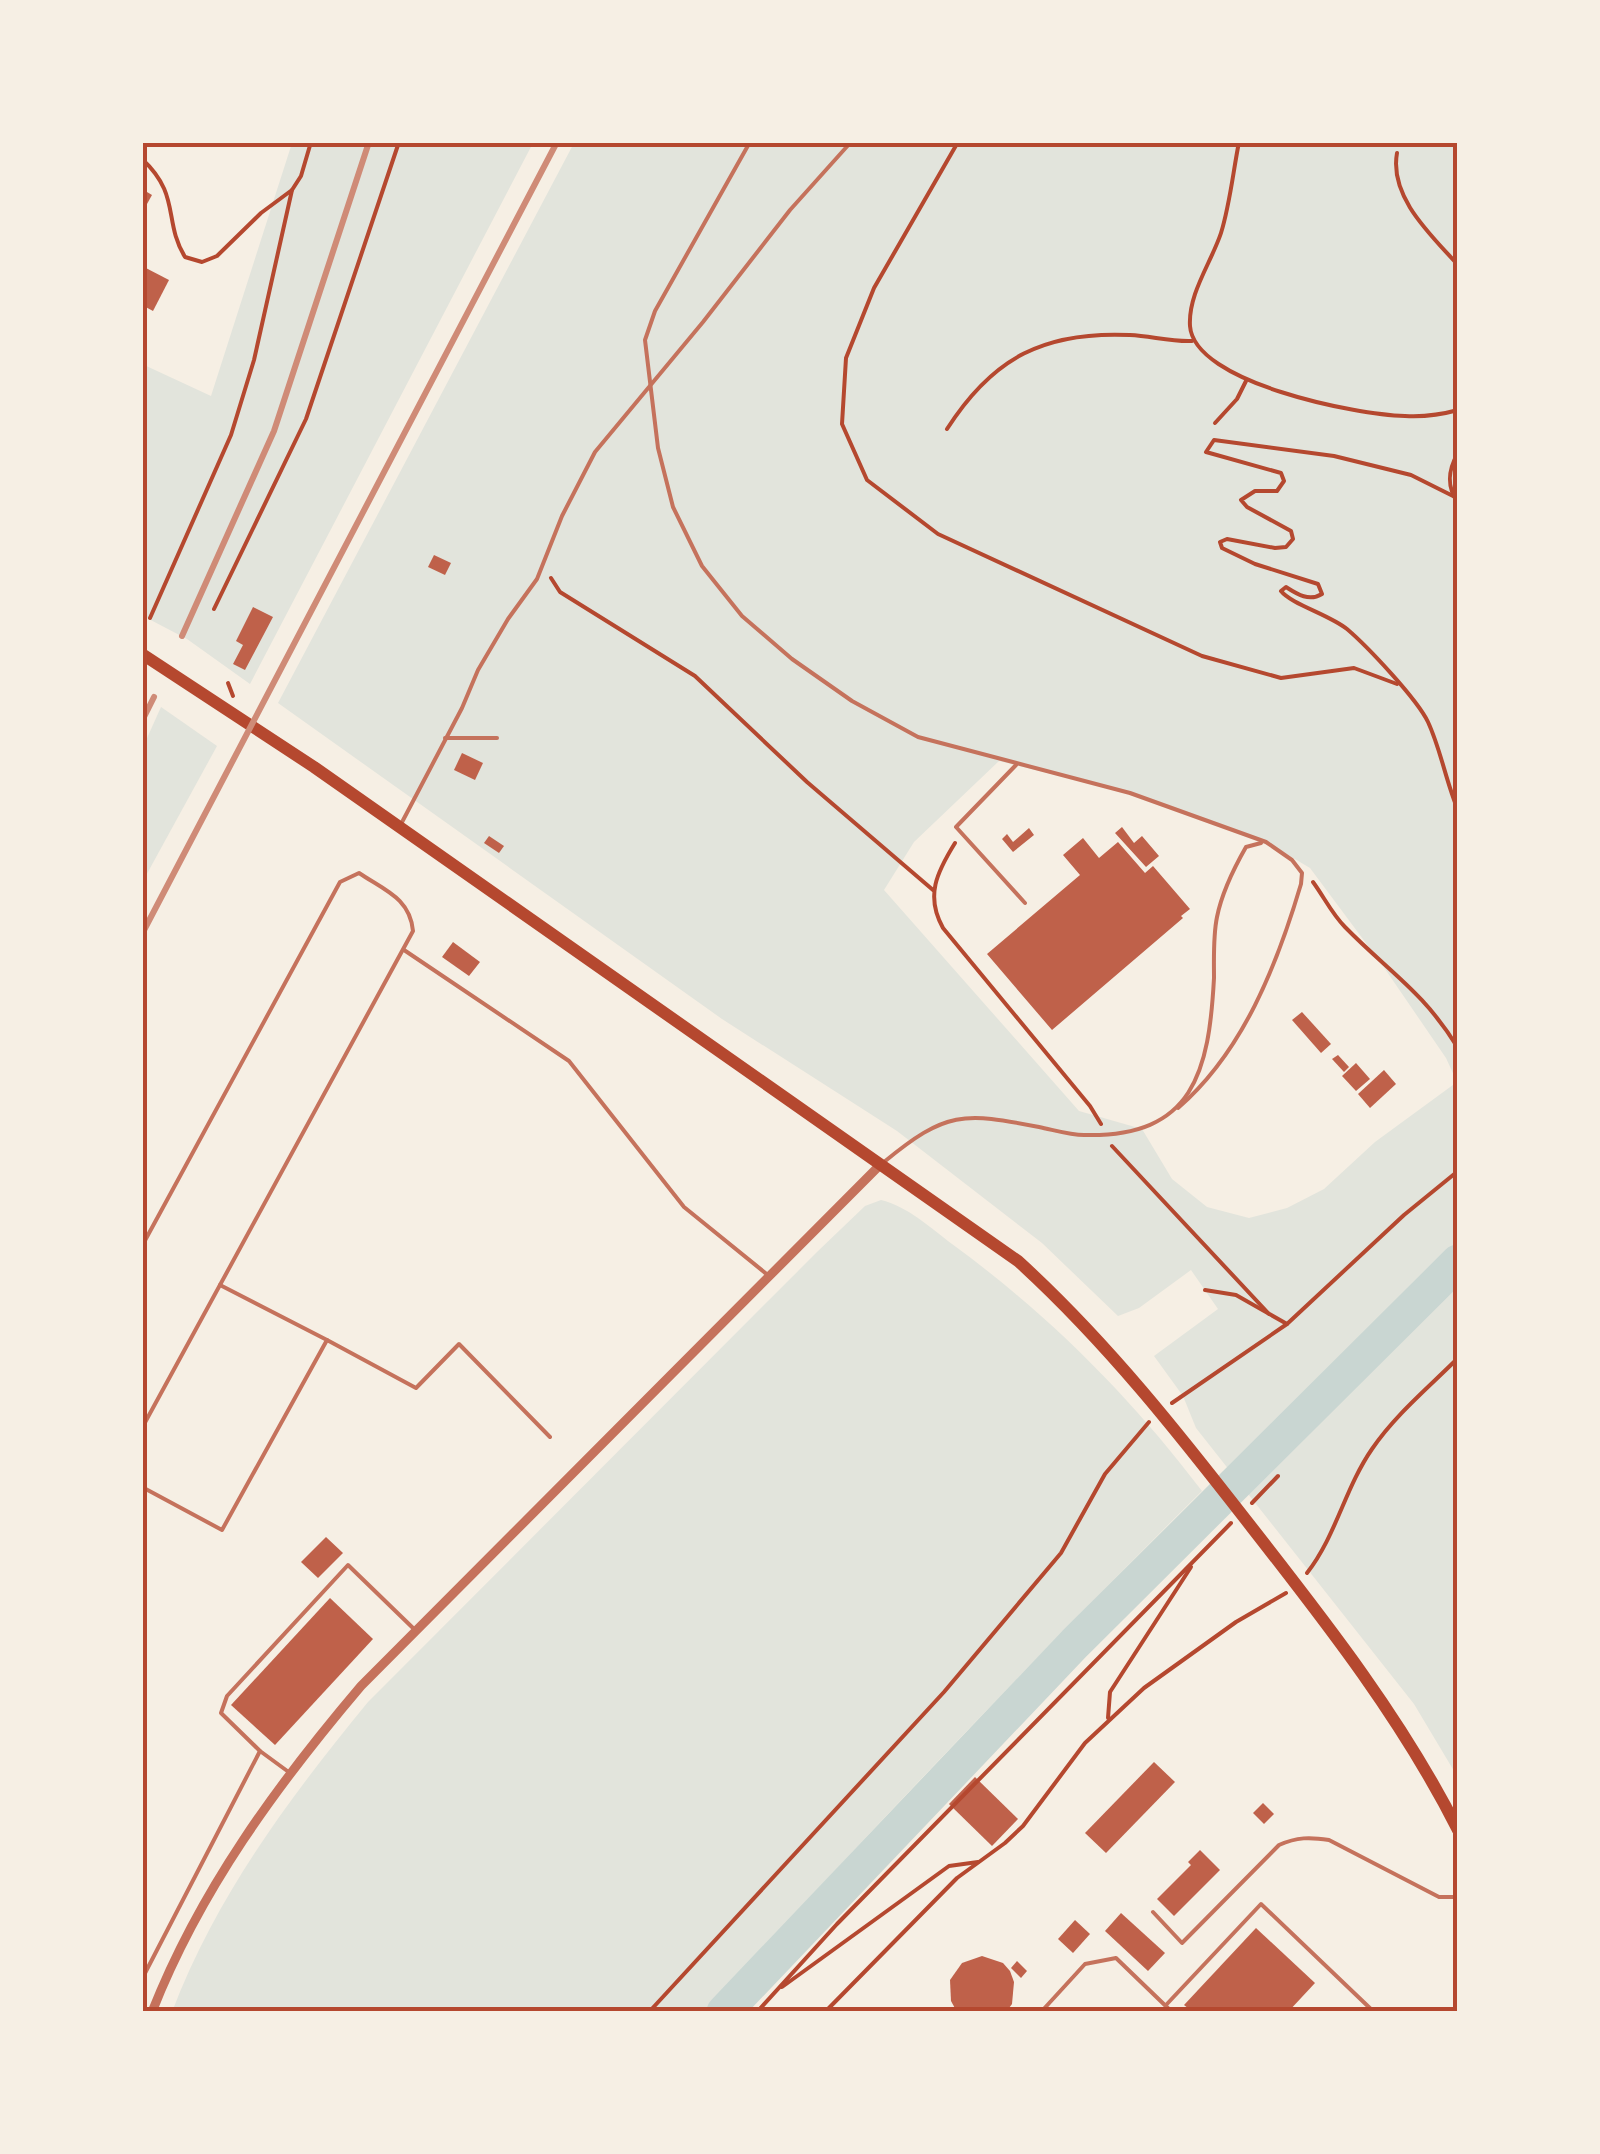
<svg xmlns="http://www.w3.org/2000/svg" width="1600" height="2154" font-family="Karla,sans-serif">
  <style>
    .green { fill: #e2e4dc; fill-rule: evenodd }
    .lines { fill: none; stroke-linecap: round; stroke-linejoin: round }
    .river { stroke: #c9d6d2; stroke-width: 35 }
    .building { fill: #bf614a }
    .path { stroke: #b5482f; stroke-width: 4 }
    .service { stroke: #c5725c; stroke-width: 4 }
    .minor { stroke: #c5725c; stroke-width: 9 }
    .secondary { stroke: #b5482f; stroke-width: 12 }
    .rail { stroke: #cf8b77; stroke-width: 6 }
    .neatline { fill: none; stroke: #b5482f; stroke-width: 4 }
  </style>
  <rect width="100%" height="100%" fill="#f6efe4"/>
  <g class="green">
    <polygon points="292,143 533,143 250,684 187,639 143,616 142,364 211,396"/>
    <path d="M574 143H1457V1776L1414 1704 1196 1428 1183 1396 1154 1356 1218 1309 1191 1270 1139 1308 1118 1316 1042 1243 897 1131 722 1019 278 703ZM999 761 1130 793 1266 842 1310 868 1383 966 1446 1058 1457 1082 1375 1142 1324 1189 1287 1208 1249 1218 1207 1207 1172 1179 1142 1129 1079 1111 884 890 914 842Z"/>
    <polygon points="161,707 217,746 143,881 143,747"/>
    <path d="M881 1200C907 1206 931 1228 952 1244 1049 1315 1130 1396 1202 1491 1032 1660 867 1834 705 2011L172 2012C216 1896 290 1797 368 1702L818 1251 865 1206Z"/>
  </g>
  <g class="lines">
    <polyline class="river" points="724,2012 1075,1643 1458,1262"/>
  </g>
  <g class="building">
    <polygon points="142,189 152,195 142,213"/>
    <polygon points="142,266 169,280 153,311 142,305"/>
    <polygon points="434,555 451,563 445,575 428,567"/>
    <polygon points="253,607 273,617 245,670 233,664 243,645 236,641"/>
    <polygon points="462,753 483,763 475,780 454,770"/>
    <polygon points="1122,827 1134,843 1142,836 1159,856 1146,867 1115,833"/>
    <polygon points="1029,828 1034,835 1013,852 1002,839 1007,834 1013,842"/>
    <polygon points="489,836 504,846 499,853 484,843"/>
    <polygon points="1083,838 1099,858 1118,842 1145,873 1153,866 1190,909 1181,916 1183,918 1052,1030 987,954 1080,875 1063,855"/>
    <polygon points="453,942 480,962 469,976 442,957"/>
    <polygon points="1302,1012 1331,1044 1321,1053 1292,1020"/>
    <polygon points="1338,1055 1349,1067 1344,1072 1332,1059"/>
    <polygon points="1356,1063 1370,1079 1356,1091 1342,1076"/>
    <polygon points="1384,1070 1396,1084 1370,1108 1358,1094"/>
    <polygon points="326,1537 343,1553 318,1578 301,1562"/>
    <polygon points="330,1598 373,1639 275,1745 231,1705"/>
    <polygon points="1154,1762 1175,1782 1106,1853 1085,1833"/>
    <polygon points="975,1777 1018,1819 992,1846 949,1804"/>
    <polygon points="1263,1803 1274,1814 1264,1824 1253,1813"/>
    <polygon points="1200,1850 1220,1870 1174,1916 1157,1899 1191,1865 1188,1862"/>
    <polygon points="1121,1913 1165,1953 1148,1971 1105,1931"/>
    <polygon points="1075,1920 1090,1934 1073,1953 1058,1939"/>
    <polygon points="1256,1928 1315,1983 1288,2012 1189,2009 1184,2005"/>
    <polygon points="982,1956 1003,1963 1010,1971 1014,1982 1012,2004 1006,2012 957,2012 951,2001 950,1980 962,1963"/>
    <polygon points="1017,1961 1027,1971 1021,1978 1011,1968"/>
  </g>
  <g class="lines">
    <g class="path">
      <polyline points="958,142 874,288 846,358 842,424 867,480 938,534 1202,656 1281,678 1354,668 1397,684"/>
      <path d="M1239 142C1233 172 1230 204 1221 233 1211 263 1188 294 1190 326 1194 383 1357 415 1405 416 1423 417 1440 415 1458 410"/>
      <path d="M1397 153C1389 197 1431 235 1458 265"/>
      <path d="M142 159C181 195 163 221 185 257L202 262 217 256 261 213 292 190 301 176 311 142"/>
      <polyline points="1215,423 1237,399 1246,381"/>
      <path d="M947 429C993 357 1045 331 1130 335 1151 336 1171 342 1192 341"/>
      <path d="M1458 453C1448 470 1446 486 1458 503"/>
      <path d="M1453 496 1411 475 1334 456 1214 440 1206 452 1281 473 1284 481 1277 491H1255L1241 500 1247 507 1291 531 1293 539 1286 547 1275 548 1227 539 1220 542 1222 548 1255 564 1318 584 1322 594C1309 602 1297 594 1286 587L1281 591C1291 604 1330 615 1347 629 1368 647 1417 699 1428 722 1441 750 1446 782 1458 810"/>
      <polyline points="551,578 560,592 695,676 807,782 933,890"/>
      <polyline points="214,609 306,419 399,142"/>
      <polyline points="150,618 231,435 254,360 292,190"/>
      <polyline points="228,683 233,696"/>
      <path d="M955 843C937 872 925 896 943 928L1090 1106 1101 1124"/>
      <path d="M1313 882C1324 897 1332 914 1345 927 1389 972 1423 991 1458 1048"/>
      <polyline points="1112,1146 1269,1314"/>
      <polyline points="1205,1290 1236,1295 1287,1324"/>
      <polyline points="1172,1403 1287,1324 1404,1215 1458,1171"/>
      <polyline points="1252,1503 1278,1476"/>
      <path d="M1307 1573C1336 1536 1345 1488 1372 1449 1395 1415 1429 1387 1458 1358"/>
      <polyline points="1108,1718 1110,1692 1191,1567"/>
      <polyline points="782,1987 949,1866 978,1862"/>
      <polyline points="649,2012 944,1692 1061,1553 1105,1474 1149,1422"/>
      <polyline points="757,2012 837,1924 1231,1523"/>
      <polyline points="825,2012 957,1878 1005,1843 1023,1826 1085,1743 1144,1688 1236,1622 1286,1593"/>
    </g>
    <g class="service">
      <path d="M750 142 655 311 645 340 658 448 673 507 702 566 742 616 792 659 852 701 918 737 1130 793 1266 842 1292 860 1302 873 1301 884C1277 965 1243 1052 1178 1108"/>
      <polyline points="445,738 497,738"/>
      <polyline points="1016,765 956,827 1025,903"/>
      <polyline points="400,826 462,708 478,670 508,619 537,579 562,516 595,452 703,322 790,210 851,142"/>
      <polyline points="404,950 569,1061 684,1207 769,1276"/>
      <path d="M884 1162C946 1111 963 1112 1039 1127 1054 1130 1070 1135 1084 1135 1194 1138 1209 1071 1214 978 1214 959 1213 936 1217 917 1222 892 1234 868 1246 847L1261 843"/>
      <path d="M142 1246 340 882 359 873C384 890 410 898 413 931L142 1428"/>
      <polyline points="327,1340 416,1388 459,1344 550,1437"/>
      <polyline points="142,1487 222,1530 327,1340 220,1285"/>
      <polyline points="290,1773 260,1751 221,1713 227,1696 348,1565 414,1629"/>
      <path d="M1153 1912 1182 1943 1279 1845C1297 1837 1310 1837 1329 1840L1439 1897H1458"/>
      <polyline points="142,1979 260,1751"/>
      <polyline points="1166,2005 1261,1904 1374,2012"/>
      <polyline points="1041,2012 1085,1964 1116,1958 1172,2012"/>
    </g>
    <path class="minor" d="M152 2012C200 1890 277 1785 361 1686L880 1165"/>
    <path class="secondary" d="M142 654 314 767 1018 1261C1107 1342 1180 1435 1253 1529 1328 1625 1403 1721 1458 1830"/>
    <g class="rail">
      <polyline points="182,636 274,431 369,142"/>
      <polyline points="142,721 154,697"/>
      <polyline points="142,934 557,142"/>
    </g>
  </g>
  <rect width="1600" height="2154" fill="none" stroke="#f6efe4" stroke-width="290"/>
  <rect x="145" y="145" width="1310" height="1864" class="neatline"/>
</svg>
